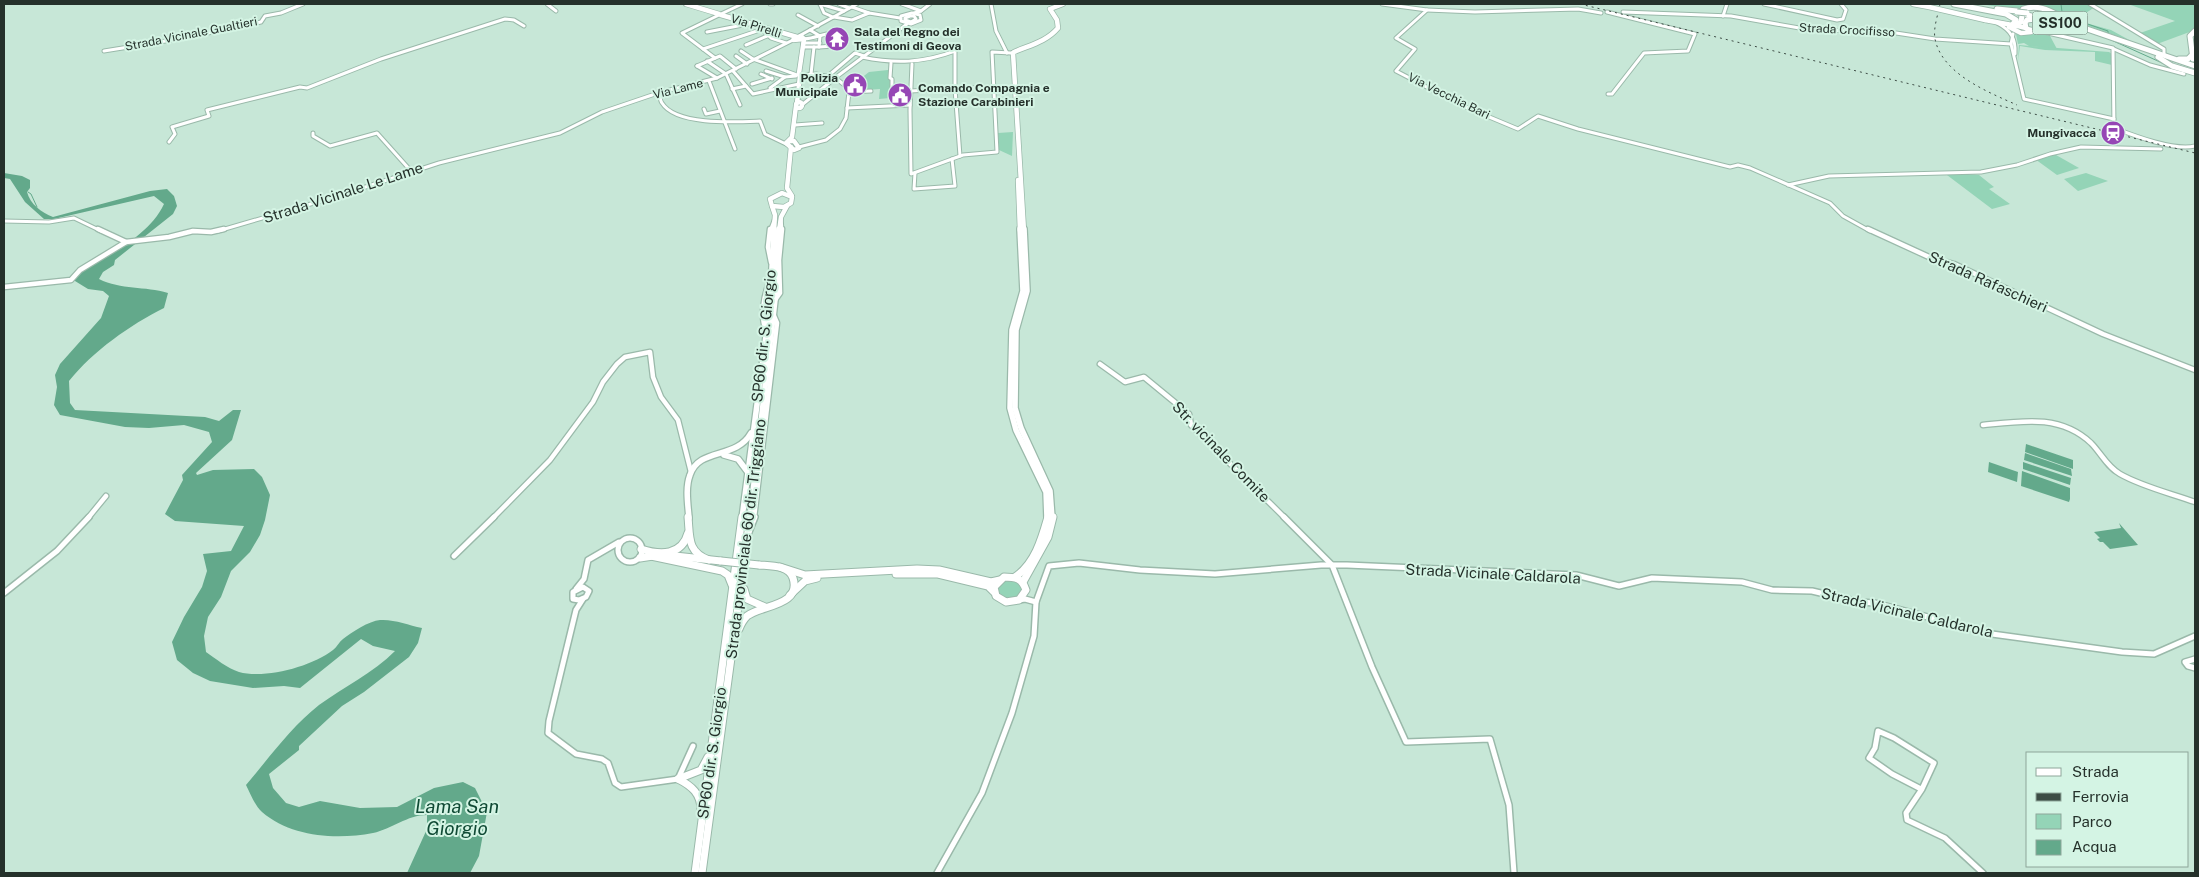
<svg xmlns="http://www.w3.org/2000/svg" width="2199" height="877" font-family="'Public Sans',sans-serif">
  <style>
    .green { fill: #94d4b7 }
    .water { fill: #63a98b }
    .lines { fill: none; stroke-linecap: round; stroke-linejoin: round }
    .stream { stroke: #63a98b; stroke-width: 1 }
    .minor-far2-casing { stroke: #9ab9aa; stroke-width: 5 }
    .minor-far1-casing { stroke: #9ab9aa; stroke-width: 7 }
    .minor-casing { stroke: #9ab9aa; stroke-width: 8 }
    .major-far2-casing { stroke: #9ab9aa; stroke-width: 6 }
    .major-far1-casing { stroke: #9ab9aa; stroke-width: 8 }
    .major-casing { stroke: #9ab9aa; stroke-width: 9 }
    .highway-casing { stroke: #9ab9aa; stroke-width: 7 }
    .minor-far2 { stroke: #fff; stroke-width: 3 }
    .minor-far1 { stroke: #fff; stroke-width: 4.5 }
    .minor { stroke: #fff; stroke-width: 5 }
    .major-far2 { stroke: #fff; stroke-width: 4.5 }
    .major-far1 { stroke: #fff; stroke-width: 5.5 }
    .major { stroke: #fff; stroke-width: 7 }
    .highway { stroke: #fff; stroke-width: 5 }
    .rail { stroke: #3d4c45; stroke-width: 1; stroke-dasharray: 2 4; stroke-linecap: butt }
    .major-bridge-far1-casing { stroke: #9ab9aa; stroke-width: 6; stroke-linecap: butt }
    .major-bridge-casing { stroke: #9ab9aa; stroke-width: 9; stroke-linecap: butt }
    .highway-bridge-casing { stroke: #9ab9aa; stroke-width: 7; stroke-linecap: butt }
    .major-bridge-far1 { stroke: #fff; stroke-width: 4.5 }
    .major-bridge { stroke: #fff; stroke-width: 7 }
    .highway-bridge { stroke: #fff; stroke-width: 5 }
    .labels { text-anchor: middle; stroke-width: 4; stroke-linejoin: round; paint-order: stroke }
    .far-street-label { font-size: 12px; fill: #25312b; stroke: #d4f4e4 }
    .far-poi-label { font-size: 12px; font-weight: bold; fill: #25312b; stroke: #d4f4e4; text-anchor: start }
    .shield { fill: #d4f4e4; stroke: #5a6c62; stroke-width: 1 }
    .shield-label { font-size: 14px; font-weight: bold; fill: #25312b }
    .street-label { font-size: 15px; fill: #25312b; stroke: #d4f4e4 }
    .near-water-label { font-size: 19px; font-style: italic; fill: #104a35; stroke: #d4f4e4 }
  </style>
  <rect width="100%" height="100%" fill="#c7e7d7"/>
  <g class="green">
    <polygon points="1979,4 2089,4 2095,7 2075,20 2111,30 2131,41 2068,19 2045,7 2021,10"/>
    <polygon points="2128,4 2195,4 2195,30 2157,44 2140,33 2175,21"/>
    <polygon points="2039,33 2050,36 2057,49 2029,46 2024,43 2018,44 2016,34 2029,35"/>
    <polygon points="2019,45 2109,52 2112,54 2112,65 2095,61 2095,52 2045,50 2020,46 2018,61"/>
    <polygon points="888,70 889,79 891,80 890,98 879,99 880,89 866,90 866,85 860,79 869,72"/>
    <polygon points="1013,132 1012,156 999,150 998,133"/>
    <polygon points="2050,154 2056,155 2079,168 2057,175 2035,159"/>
    <polygon points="1943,172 1979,175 1994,187 1989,189 2010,204 1992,209"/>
    <polygon points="2086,173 2108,181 2078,191 2064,179"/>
    <path d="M1007 580 1016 581C1023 588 1022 590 1017 598L1008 600 1000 596 998 588 1003 581Z"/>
  </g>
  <g class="water">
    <path d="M4 173 22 176 30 180V188L27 192C30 204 42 213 53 217L150 191 167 189 174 196 177 206 173 214 115 260 114 265 103 272 99 279C121 290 145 286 168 293L164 308C130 325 93 351 69 381L70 403 75 410 205 417 219 421 233 410H241L232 440 196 473 197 475 213 470 254 469 262 477 270 495 265 520 260 535 250 552 231 571 221 597 208 617 204 636 206 652C216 659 227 668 239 672 265 679 311 667 333 650 337 647 339 642 343 639 352 632 369 621 380 620 394 619 408 625 422 628L418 643 409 657 364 692 342 706 299 746V750L269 774 273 788 286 803 299 807 320 801 360 808 397 807 434 788 463 782 475 788 487 812 479 856 470 873H407L427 829V815C407 815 392 829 373 833 336 840 291 837 262 812 255 806 250 793 246 785 269 758 291 727 319 705 344 687 373 673 395 651L373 646 361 639 300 688 284 686 253 688 210 681 193 673 177 660 172 642 184 617 202 587 207 571 203 554 231 551 244 526 175 521 165 514 183 480 182 475 212 442 209 432 184 425 149 428 125 427 60 415 54 405 57 387 55 375 60 364 101 318 109 296 103 291 88 289 75 281V276L80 271C110 254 149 236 164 204L154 196 54 219H44L25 202 10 179 4 178Z"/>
    <polygon points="2026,444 2073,460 2073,469 2025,452"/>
    <polygon points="2025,453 2071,469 2072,476 2024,460"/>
    <polygon points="1989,462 2018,472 2017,482 1988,472"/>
    <polygon points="2023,462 2071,478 2070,485 2023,469"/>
    <polygon points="2022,471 2070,488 2070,502 2069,499 2069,502 2021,486"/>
    <polygon points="2119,523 2138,545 2110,549 2103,542 2100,542 2097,539 2100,538 2094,532 2121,528"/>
  </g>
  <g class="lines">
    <g class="stream">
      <polyline points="2061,4 2062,12 2070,18 2108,31 2108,33"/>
      <polyline points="2109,39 2169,66"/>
      <polyline points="28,192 31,194 37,207"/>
    </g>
    <defs>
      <g id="minor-far2">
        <polyline points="547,4 556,11"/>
        <polyline points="770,4 773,4"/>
        <polyline points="820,4 844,11"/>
        <polyline points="820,4 824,13 833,17"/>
        <polyline points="839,4 849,8"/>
        <polyline points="902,4 921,11"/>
        <polyline points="991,4 996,31 1007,53"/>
        <polyline points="1382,4 1427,10 1396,38 1415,49 1396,71 1463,106 1518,129 1538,116 1578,129 1730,167 1738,165 1750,168 1830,203 1843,216 1870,231"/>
        <polyline points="1764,4 1837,20 1843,19 1846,10 1841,4"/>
        <polyline points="2090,4 2164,49 2164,54"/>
        <polyline points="852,7 869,13 900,18"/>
        <polyline points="1427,10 1475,12 1578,9 1601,13"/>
        <polyline points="1607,12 1695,34 1688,51 1644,53 1612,94 1608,94"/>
        <polyline points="1623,12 1731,16 1805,29 1896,33 1935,39 2011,44"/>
        <polygon points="912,13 920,15 921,20 911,24 901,21 901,16"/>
        <polyline points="914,13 921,11 930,4"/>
        <polyline points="721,14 742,4"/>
        <polyline points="798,15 818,26"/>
        <polygon points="910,16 914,16 916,19 911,22 905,20 905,18"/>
        <polyline points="1723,16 1727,4"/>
        <polyline points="834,17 852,20 869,13"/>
        <path d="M1997 23C2011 30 2016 39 2015 54"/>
        <path d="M2026 28 2113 48 2114 128C2135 136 2174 151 2195 146"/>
        <polyline points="764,29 762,30 771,38 786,43"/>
        <polyline points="707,32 748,24"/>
        <polyline points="2013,34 2011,44 2024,99 2114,119"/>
        <polyline points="799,36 857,4"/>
        <path d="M804 39C816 38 828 32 839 32L834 31"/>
        <polyline points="803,43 820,43"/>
        <polyline points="746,45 767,36"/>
        <polyline points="803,47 819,47 820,36 810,30"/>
        <polyline points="819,47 834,46"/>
        <polyline points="703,49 763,29"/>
        <polyline points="2114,49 2150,65 2184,74"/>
        <polyline points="104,51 184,38 261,22 265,16 281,13 303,4"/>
        <polyline points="741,51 753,59 797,75"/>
        <polyline points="955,51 955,89 960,156"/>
        <polyline points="736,56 747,64"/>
        <path d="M862 57C895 64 923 63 955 51"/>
        <polyline points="715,58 682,33 719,15"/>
        <polyline points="707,61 726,74 740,105"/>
        <polyline points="891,63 890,78 892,79 892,88"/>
        <polyline points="912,64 910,110 911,174 963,155 997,152 992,52 1011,53"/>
        <polyline points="697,66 720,56 736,69"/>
        <polyline points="697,66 717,78"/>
        <polyline points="733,71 753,94 799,84"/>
        <polyline points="766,71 785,77"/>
        <polyline points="761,74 772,79"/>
        <polyline points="811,74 814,47"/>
        <polyline points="801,75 816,74 830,77"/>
        <polyline points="828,76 855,53 864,56"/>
        <polyline points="835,78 907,24"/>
        <polyline points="709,81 735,149"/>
        <polyline points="752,84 772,78"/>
        <polyline points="770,88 785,77 796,76"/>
        <polyline points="732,89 746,86"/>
        <polyline points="910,91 993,87"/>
        <path d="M659 92C660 95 660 101 662 103 676 126 737 122 760 121L765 134 788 145"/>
        <polyline points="849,92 871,91"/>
        <polyline points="803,104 834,79"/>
        <polyline points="847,108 910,105"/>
        <polyline points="704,109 706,114 720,111"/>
        <polyline points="795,125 822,123"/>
        <polyline points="313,133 313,136 330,146 377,133 411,171"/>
        <polyline points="169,142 175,134 172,127 209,116 207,110 300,87 307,88 381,59 505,19 514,20 524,26"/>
        <polyline points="799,147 826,140 840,129 846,118 849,92 847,87 838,80"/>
        <polyline points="915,173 914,189 955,186 952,159"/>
        <polyline points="1788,185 1829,176 1981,172 2017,165 2050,154 2081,147 2161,149"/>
        <polyline points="781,217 782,231"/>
        <polyline points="4,221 49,222 74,218 101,231"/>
        <polyline points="218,231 338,196 439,163 560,133 602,112 658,93 717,78 793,40"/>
        <polyline points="770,231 775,218"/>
      </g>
      <g id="minor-far1">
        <polyline points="98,229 126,242"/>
        <polyline points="770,229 768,247 771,262"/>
        <polyline points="1868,229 1929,257 1954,264 2103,334 2195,370"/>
        <polyline points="4,287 71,280 80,270 126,242 169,237 193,231 211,232 224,229"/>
        <polyline points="775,300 780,293 779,260 782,229"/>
        <path d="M766 331C760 316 764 295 770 280"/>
        <polyline points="1100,364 1125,382 1144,377 1189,414 1191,425 1285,518"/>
        <path d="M1983 425C2022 421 2060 414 2091 443 2101 453 2107 467 2120 474 2143 487 2170 493 2195 502"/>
        <polyline points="88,518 106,496"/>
        <polyline points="493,518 550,460 593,402 603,382 617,364 625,357 650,352 653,377 661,397 678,420 691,472"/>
        <polyline points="754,518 777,323 774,316"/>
      </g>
      <g id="minor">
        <polyline points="1284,517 1332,565 1372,667 1406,742 1490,739 1509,805 1514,873"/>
        <polyline points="749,532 755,517"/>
        <circle cx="630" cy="550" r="12"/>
        <polyline points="454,556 494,517"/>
        <polygon points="583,587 589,591 586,597 579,600 573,599 573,592"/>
        <polyline points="576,589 584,579 588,560 619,542"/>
        <polyline points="4,593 57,551 89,517"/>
        <polyline points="583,599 576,610 549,721 548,733 576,754 602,759 608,763 615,783 621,787 678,779 693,746"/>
        <polyline points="1019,600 1025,599 1036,602"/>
        <polyline points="2195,659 2185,662 2188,666 2195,668"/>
        <polyline points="1921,789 1892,774 1869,758 1875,748 1878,731 1894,738 1934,763 1922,789 1906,813 1907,820 1945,838 1983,873"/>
        <polyline points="937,873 982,793 1012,713 1034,636 1036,602 1049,566 1079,563 1140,570 1215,574 1321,565 1347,565 1576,575 1619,586 1652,578 1742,582 1772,590 1812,591 1859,602 1875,603 1992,634 2122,652 2154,654 2195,636"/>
      </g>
      <g id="major-far2">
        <polyline points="686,4 719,14"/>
        <polyline points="1913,4 1929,7"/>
        <polyline points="721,15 797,37"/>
        <polyline points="1985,20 2012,25"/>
        <polygon points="2014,25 2026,28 2031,32 2021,33 2009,27"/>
        <polygon points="801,36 804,39 793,40"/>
        <path d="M1014 52C1030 45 1046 42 1058 28L1057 20 1050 9 1063 4"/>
        <polyline points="1013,53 1024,231"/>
        <polyline points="799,73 804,39"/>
        <circle cx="799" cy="105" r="3"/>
        <polyline points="797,103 800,76"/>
        <polyline points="789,141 794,141 799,148 794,150 786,143 792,137 796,106"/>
        <polyline points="791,147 787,188 792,196"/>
        <polyline points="1018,180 1020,231"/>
        <polygon points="782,193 792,197 791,203 784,207 772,206 770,199"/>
        <polyline points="772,206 775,215 774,231"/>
        <polyline points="779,231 781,217 787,206"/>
      </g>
      <g id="major-far1">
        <polyline points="1020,229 1023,291 1012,330 1010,408 1016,430 1046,492 1047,518"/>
        <polyline points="1024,229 1027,291 1016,330 1015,408 1021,428 1050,491 1052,518"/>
        <polyline points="724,455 738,459 747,471"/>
        <path d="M689 518C688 505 685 488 690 475 699 447 736 460 751 433"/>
        <polyline points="742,518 770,306 774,229"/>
        <polyline points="750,518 775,300 776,251 779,229"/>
      </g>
      <g id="major">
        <path d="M688 517C690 537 687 552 709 560"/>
        <path d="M641 549C660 555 682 556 688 533"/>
        <polyline points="666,555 721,561"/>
        <polyline points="651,556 722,571 728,575 732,585"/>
        <polyline points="640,558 653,556"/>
        <polyline points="780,567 805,575 917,569 939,570 991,582 1000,580"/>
        <polyline points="896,574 938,574 988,586 994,592"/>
        <path d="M1004 577C1016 577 1022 578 1026 590L1019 600 1006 602 996 596 994 587Z"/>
        <path d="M1015 577C1035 564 1042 538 1048 517"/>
        <polyline points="1023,582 1048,537 1053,517"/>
        <polyline points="744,589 747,599 765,607"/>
        <polyline points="790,595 805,581 817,578"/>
        <path d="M739 629C741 624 743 620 747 616 761 605 802 606 793 578 789 565 770 566 759 565"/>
        <polyline points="678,779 701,770 708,757"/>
        <path d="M678 779C692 786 701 794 701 810"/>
        <polyline points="695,873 742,517"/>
        <polyline points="702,873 750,517"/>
      </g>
      <g id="highway">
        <polyline points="1954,4 2006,14 2016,20 2012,25"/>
        <polyline points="1997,9 2017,11"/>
        <polyline points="2027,15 2087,29 2195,66"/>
        <path d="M2014 25 2021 22 2023 9C2040 3 2053 13 2068 20"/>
        <polyline points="2026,28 2025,23 2027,20 2037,19"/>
        <polyline points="2158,57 2172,66 2195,73"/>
        <polyline points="2179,59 2188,59 2191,56"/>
        <polyline points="2193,59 2190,36 2195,31"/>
      </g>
    </defs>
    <use href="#minor-far2" class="minor-far2-casing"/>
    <use href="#minor-far1" class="minor-far1-casing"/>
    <use href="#minor" class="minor-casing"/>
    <use href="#major-far2" class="major-far2-casing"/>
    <use href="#major-far1" class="major-far1-casing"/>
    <use href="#major" class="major-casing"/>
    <use href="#highway" class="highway-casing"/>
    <use href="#minor-far2" class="minor-far2"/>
    <use href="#minor-far1" class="minor-far1"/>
    <use href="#minor" class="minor"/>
    <use href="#major-far2" class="major-far2"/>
    <use href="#major-far1" class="major-far1"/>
    <use href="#major" class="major"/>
    <use href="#highway" class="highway"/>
    <g class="rail">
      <polyline points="1580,4 2195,153"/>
      <path d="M1940 4C1938 15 1933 28 1935 39 1942 74 1988 92 2017 105"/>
    </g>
    <defs>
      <polyline id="major-bridge-far1" points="1929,7 1985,20"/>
      <polyline id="major-bridge" points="721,561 759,565"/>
      <polyline id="highway-bridge" points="2017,12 2027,13"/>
    </defs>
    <use href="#major-bridge-far1" class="major-bridge-far1-casing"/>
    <use href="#major-bridge" class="major-bridge-casing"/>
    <use href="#highway-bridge" class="highway-bridge-casing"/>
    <use href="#major-bridge-far1" class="major-bridge-far1"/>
    <use href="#major-bridge" class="major-bridge"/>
    <use href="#highway-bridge" class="highway-bridge"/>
  </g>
  <defs>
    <symbol id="temple-disc" viewBox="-11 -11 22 22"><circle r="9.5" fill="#9646b5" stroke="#d4f4e4"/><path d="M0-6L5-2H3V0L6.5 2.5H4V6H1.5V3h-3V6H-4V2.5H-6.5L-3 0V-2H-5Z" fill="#fff"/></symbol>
    <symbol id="civic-disc" viewBox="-11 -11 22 22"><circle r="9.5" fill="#9646b5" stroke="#d4f4e4"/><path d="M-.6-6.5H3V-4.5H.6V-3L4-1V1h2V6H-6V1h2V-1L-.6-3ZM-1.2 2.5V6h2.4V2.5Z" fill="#fff"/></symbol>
    <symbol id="station-disc" viewBox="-11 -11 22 22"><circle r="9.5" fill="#9646b5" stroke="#d4f4e4"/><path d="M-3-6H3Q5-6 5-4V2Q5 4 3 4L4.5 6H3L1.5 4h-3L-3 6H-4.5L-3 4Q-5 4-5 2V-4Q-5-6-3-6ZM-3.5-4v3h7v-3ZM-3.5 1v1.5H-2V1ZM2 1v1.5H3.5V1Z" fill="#fff"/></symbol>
  </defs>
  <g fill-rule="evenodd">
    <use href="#temple-disc" x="823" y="25" width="28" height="28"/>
    <use href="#civic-disc" x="841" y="71" width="28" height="28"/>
    <use href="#civic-disc" x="886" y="81" width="28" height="28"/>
    <use href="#station-disc" x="2099" y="119" width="28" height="28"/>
  </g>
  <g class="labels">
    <g class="far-street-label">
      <text transform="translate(756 26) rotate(18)" y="4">Via Pirelli</text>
      <text transform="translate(1847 30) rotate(3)" y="4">Strada Crocifisso</text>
      <text transform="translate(191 34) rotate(-11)" y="4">Strada Vicinale Gualtieri</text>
      <text transform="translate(678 89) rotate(-14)" y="4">Via Lame</text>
      <text transform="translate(1449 96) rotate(26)" y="4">Via Vecchia Bari</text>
    </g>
    <g class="far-poi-label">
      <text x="854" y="36">Sala del Regno dei<tspan x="854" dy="14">Testimoni di Geova</tspan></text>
      <text x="838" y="82" text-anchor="end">Polizia<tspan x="838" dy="14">Municipale</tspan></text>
      <text x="918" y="92">Comando Compagnia e<tspan x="918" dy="14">Stazione Carabinieri</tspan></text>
      <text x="2096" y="137" text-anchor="end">Mungivacca</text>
    </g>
    <rect class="shield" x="2032.5" y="11.5" width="55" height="23" rx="4"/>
    <g class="shield-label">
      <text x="2060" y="28">SS100</text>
    </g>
    <g class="street-label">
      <text transform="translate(343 193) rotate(-18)" y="5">Strada Vicinale Le Lame</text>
      <text transform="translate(1988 282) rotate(24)" y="5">Strada Rafaschieri</text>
      <text transform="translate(764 336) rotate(-84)" y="5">SP60 dir. S. Giorgio</text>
      <text transform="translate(1221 452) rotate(46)" y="5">Str. vicinale Comite</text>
      <text transform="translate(746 539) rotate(-83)" y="5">Strada provinciale 60 dir. Triggiano</text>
      <text transform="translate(1493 574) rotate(3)" y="5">Strada Vicinale Caldarola</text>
      <text transform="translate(1907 613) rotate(13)" y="5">Strada Vicinale Caldarola</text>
      <text transform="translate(712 753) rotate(-82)" y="5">SP60 dir. S. Giorgio</text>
    </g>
    <g class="near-water-label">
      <text x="457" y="813">Lama San<tspan x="457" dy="22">Giorgio</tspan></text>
    </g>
  </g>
  <rect width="2199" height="877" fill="none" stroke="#25312b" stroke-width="10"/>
  <rect x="2026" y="752" width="162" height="115" fill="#d4f4e4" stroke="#8ea69a"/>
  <rect x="2036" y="768" width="25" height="8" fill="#ffffff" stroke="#8ea69a"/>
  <text x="2072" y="777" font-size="15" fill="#25312b">Strada</text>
  <rect x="2036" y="793" width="25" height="8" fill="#3d4c45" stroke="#8ea69a"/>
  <text x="2072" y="802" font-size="15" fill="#25312b">Ferrovia</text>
  <rect x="2036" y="814" width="25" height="15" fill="#94d4b7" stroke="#8ea69a"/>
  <text x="2072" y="827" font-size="15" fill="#25312b">Parco</text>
  <rect x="2036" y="840" width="25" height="15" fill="#63a98b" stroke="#8ea69a"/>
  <text x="2072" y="852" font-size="15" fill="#25312b">Acqua</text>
</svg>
